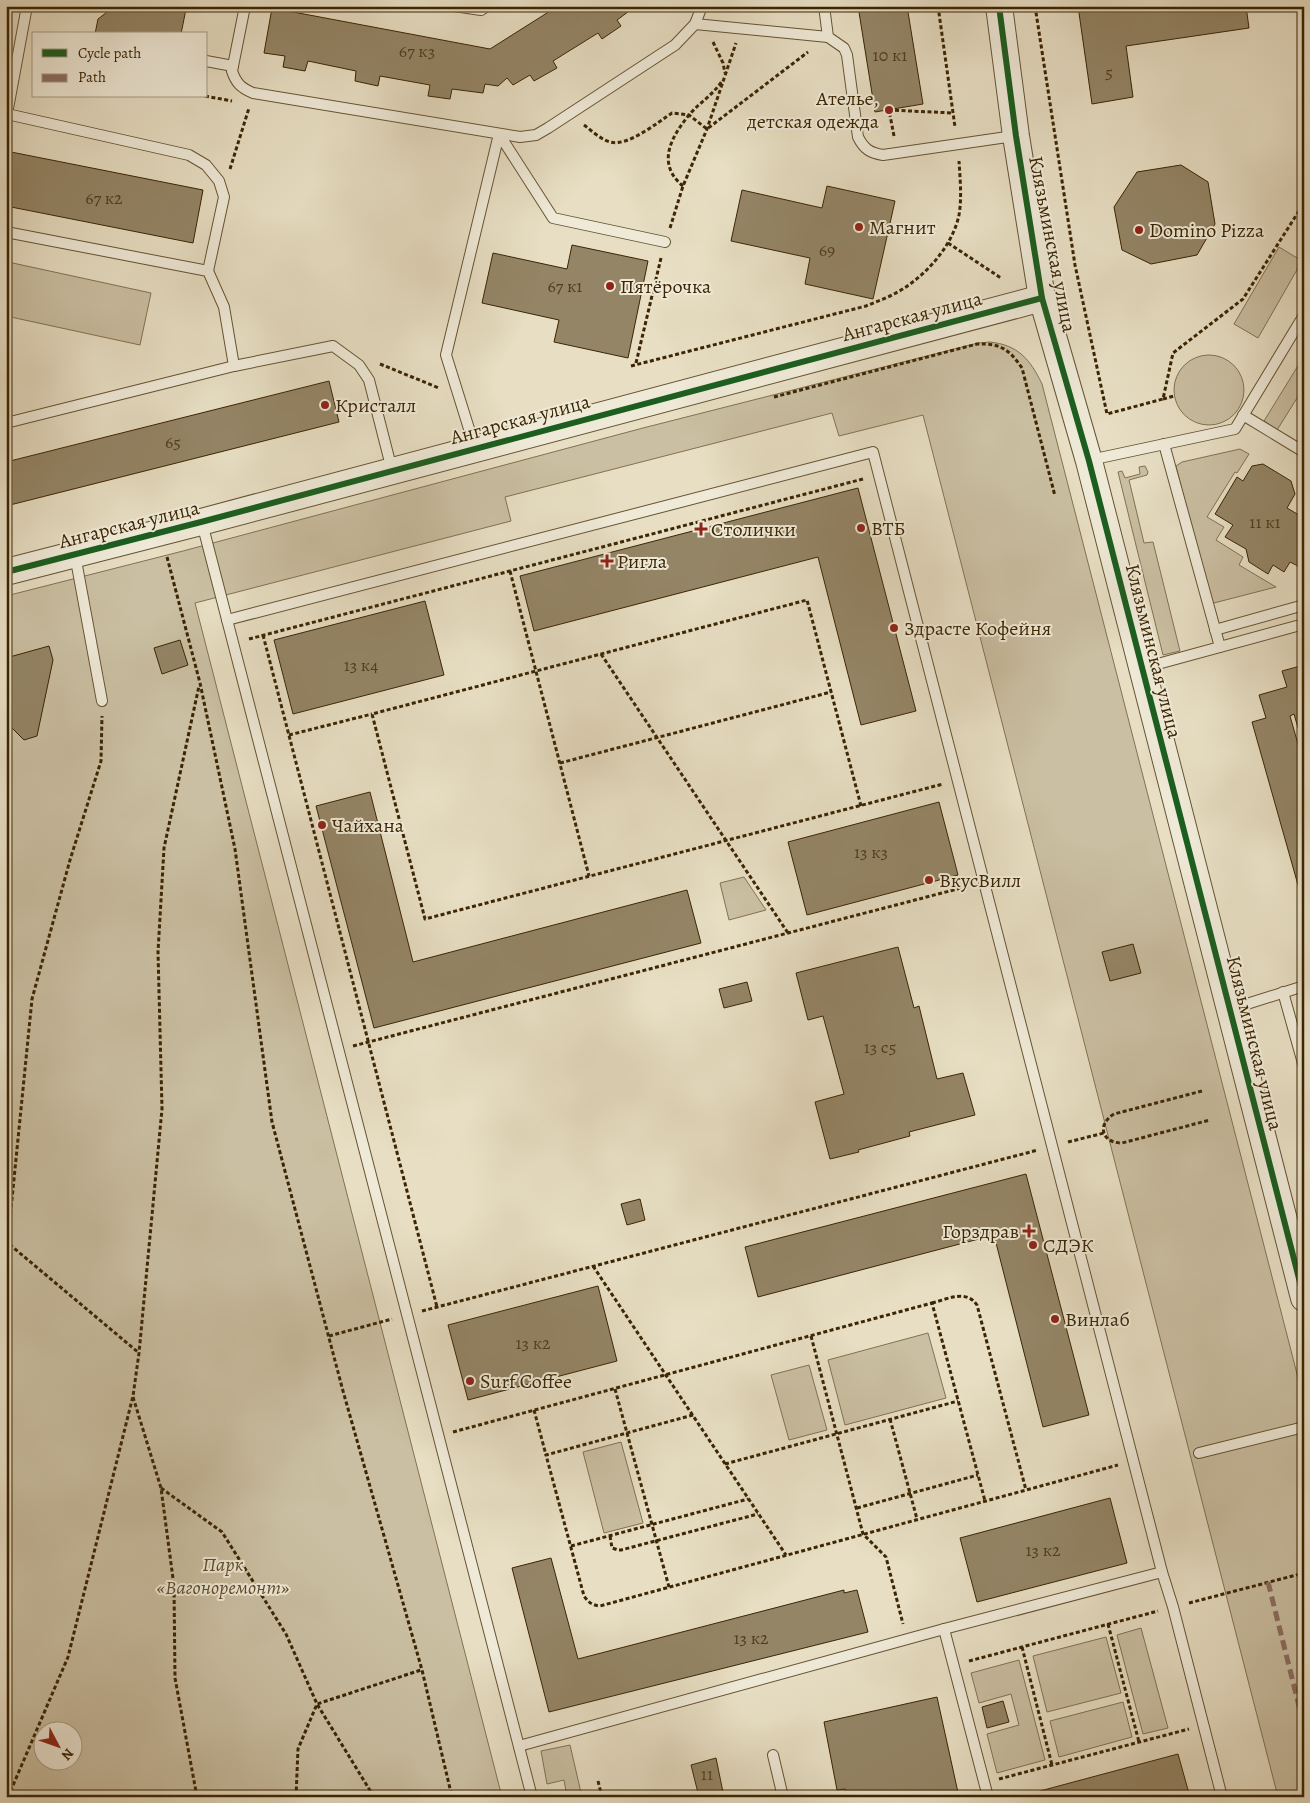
<svg xmlns="http://www.w3.org/2000/svg" width="1310" height="1803" font-family="Alegreya,serif">
  <style>
    .green { fill: #cabfa2; stroke: #827252; fill-rule: evenodd }
    .building { fill: #948566; stroke: #3b2502 }
    .lines { fill: none; stroke-linecap: round; stroke-linejoin: round }
    .service-casing { stroke: #665332; stroke-width: 12 }
    .tertiary-casing { stroke: #665332; stroke-width: 28 }
    .path { stroke: #3b2502; stroke-width: 3; stroke-dasharray: 4 2.5; stroke-linecap: butt }
    .service { stroke: #efead8; stroke-width: 10 }
    .tertiary { stroke: #efead8; stroke-width: 26 }
    .quiet { stroke: #8d6e63; stroke-width: 5; stroke-dasharray: 10 5; stroke-linecap: butt }
    .cycleway-casing { stroke: #efead8; stroke-width: 9 }
    .cycleway { stroke: #1b5e20; stroke-width: 6 }
    .poi-dot { fill: #8f2418; stroke: #efead8; stroke-width: 2 }
    .labels { text-anchor: middle; stroke-width: 4; stroke-linejoin: round; paint-order: stroke }
    .number-label { font-size: 18px; fill: #513d1b }
    .poi-label { font-size: 20px; fill: #3b2502; stroke: #efead8; text-anchor: start }
    .street-label { font-size: 20px; fill: #3b2502; stroke: #efead8 }
    .park-label { font-size: 20px; font-style: italic; fill: #5f4c2a; stroke: #efead8 }
  </style>
  <rect width="100%" height="100%" fill="#e7dec3"/>
  <filter id="stains"><feTurbulence type="fractalNoise" baseFrequency=".004" numOctaves="4"/><feColorMatrix values="0 0 0 0 .2 0 0 0 0 .09 0 0 0 0 .02 0 0 0 .5 -.17"/></filter>
  <radialGradient id="worn" r=".72"><stop offset=".6" stop-color="#630" stop-opacity="0"/><stop offset="1" stop-color="#630" stop-opacity=".3"/></radialGradient>
  <g class="green">
    <polygon points="1279,247 1302,261 1258,338 1234,324"/>
    <polygon points="8,262 151,293 140,345 6,316 6,270"/>
    <path d="M990 342C1018 345 1030 359 1042 384L1304 1401V1797H1278L923 415 839 436 832 413 505 497 511 521 195 603 502 1797H6V596L183 551 643 428 978 343ZM42 1730H72V1760H42Z"/>
    <circle cx="1209" cy="390" r="35"/>
    <polygon points="1304,356 1304,387 1277,430 1264,421"/>
    <polygon points="1240,449 1249,454 1237,473 1235,472 1207,517 1224,527 1216,540 1243,557 1239,565 1276,587 1210,604 1176,466 1182,462"/>
    <polygon points="1145,466 1148,472 1147,475 1129,480 1144,543 1153,542 1180,651 1163,655 1118,472 1122,471 1125,478 1140,474 1139,467"/>
    <polygon points="744,877 766,910 729,920 720,883"/>
    <polygon points="928,1333 946,1398 845,1425 828,1360"/>
    <polygon points="809,1365 827,1430 789,1440 771,1375"/>
    <polygon points="621,1442 643,1523 604,1533 583,1452"/>
    <polygon points="1141,1628 1168,1728 1143,1734 1117,1635"/>
    <polygon points="1106,1637 1121,1693 1047,1712 1033,1656"/>
    <polygon points="1019,1660 1045,1760 997,1773 987,1734 1019,1725 1011,1694 979,1703 971,1673"/>
    <polygon points="1123,1702 1132,1737 1059,1757 1050,1721"/>
    <polygon points="570,1745 582,1797 567,1797 564,1780 547,1784 541,1751"/>
  </g>
  <g class="building">
    <polygon points="115,6 172,6 186,9 181,34 95,34 98,19"/>
    <polygon points="558,6 636,6 617,20 621,26 602,39 598,33 553,61 557,68 534,81 530,75 513,85 507,78 498,86 485,84 483,93 452,89 450,99 428,96 430,85 380,76 378,86 355,81 356,71 308,61 305,71 283,67 285,56 264,53 272,8 490,49"/>
    <polygon points="858,6 907,6 923,104 875,112"/>
    <polygon points="1078,6 1246,6 1249,28 1126,46 1133,97 1092,104"/>
    <polygon points="6,151 203,190 193,243 6,206"/>
    <polygon points="1181,165 1208,182 1215,224 1197,255 1151,264 1122,250 1114,207 1137,172"/>
    <polygon points="827,186 895,201 873,299 805,284 810,258 731,241 742,190 822,208"/>
    <polygon points="572,245 648,261 628,358 554,342 559,320 482,303 493,253 567,269"/>
    <polygon points="329,381 339,422 6,506 6,462"/>
    <polygon points="1263,464 1291,481 1295,494 1287,508 1304,518 1304,555 1298,566 1290,562 1284,572 1273,565 1268,574 1249,562 1246,549 1225,537 1233,525 1215,514 1237,477 1243,481 1252,466"/>
    <polygon points="858,488 916,711 861,725 818,557 534,631 520,576"/>
    <polygon points="425,601 444,675 293,714 274,640"/>
    <polygon points="180,640 188,665 162,674 154,648"/>
    <polygon points="49,646 53,660 37,736 24,740 6,722 6,658"/>
    <polygon points="1304,665 1304,727 1298,728 1294,714 1290,716 1304,765 1304,884 1298,885 1252,722 1266,718 1259,695 1287,687 1282,671"/>
    <polygon points="370,792 413,962 687,890 701,943 374,1028 316,806"/>
    <polygon points="939,802 958,875 807,915 788,842"/>
    <polygon points="1133,944 1141,973 1110,981 1102,952"/>
    <polygon points="898,947 914,1008 919,1006 937,1079 963,1073 975,1115 909,1132 910,1136 858,1150 859,1152 830,1159 815,1102 844,1094 823,1016 808,1020 796,973"/>
    <polygon points="747,982 752,1001 724,1008 719,989"/>
    <polygon points="1026,1174 1089,1415 1043,1427 994,1235 758,1297 745,1247"/>
    <polygon points="640,1199 645,1220 627,1225 621,1204"/>
    <polygon points="598,1286 617,1361 468,1400 448,1325"/>
    <polygon points="1110,1498 1127,1563 977,1602 960,1538"/>
    <polygon points="551,1558 578,1659 844,1590 844,1593 857,1590 868,1632 549,1712 512,1568"/>
    <polygon points="937,1697 959,1797 845,1797 845,1789 837,1790 824,1722"/>
    <polygon points="1003,1701 1009,1722 987,1728 982,1707"/>
    <polygon points="1178,1754 1190,1797 1041,1797 1040,1791"/>
    <polygon points="716,1758 724,1797 699,1797 691,1765"/>
  </g>
  <g class="lines">
    <defs>
      <g id="service">
        <polyline points="27,6 7,114 189,155 206,165 219,181 224,197 208,271"/>
        <path d="M245 6 232 71C236 83 241 88 253 93L520 137 536 135 548 128 675 45 695 24 702 6"/>
        <polyline points="454,6 481,10 487,6"/>
        <path d="M824 6 828 37 844 48 847 55 858 137C864 149 870 153 883 155L1014 136"/>
        <polyline points="695,24 828,37"/>
        <polyline points="206,61 233,66"/>
        <polyline points="6,232 208,271 224,307 234,366 333,346 359,365 369,380 392,470"/>
        <polyline points="1243,415 1304,452"/>
        <polyline points="6,423 234,366"/>
        <polyline points="1164,444 1220,647"/>
        <polyline points="475,448 446,355 499,134 553,218 665,242"/>
        <polyline points="1090,460 1235,429 1304,315"/>
        <polyline points="202,523 532,1797"/>
        <polyline points="75,555 102,701"/>
        <polyline points="227,620 873,452 1162,1572 1173,1607 1222,1797"/>
        <polyline points="1215,630 1304,605"/>
        <polyline points="1143,668 1304,624"/>
        <polyline points="1283,992 1304,1067"/>
        <polyline points="1231,1009 1304,986"/>
        <polyline points="1286,1228 1304,1224"/>
        <polyline points="1199,1453 1304,1427"/>
        <polyline points="944,1629 988,1797"/>
        <polyline points="519,1746 944,1629 1162,1572"/>
        <polyline points="773,1755 783,1797"/>
      </g>
      <g id="tertiary">
        <polyline points="999,6 1016,136 1042,298 1089,461 1304,1298"/>
        <polyline points="6,572 201,522 1042,298"/>
      </g>
    </defs>
    <use href="#service" class="service-casing"/>
    <use href="#tertiary" class="tertiary-casing"/>
    <g class="path">
      <polyline points="938,6 955,127"/>
      <polyline points="1035,6 1075,265 1107,414 1163,399 1173,353 1243,299 1304,203"/>
      <polyline points="713,42 723,63 725,73"/>
      <polyline points="205,96 232,101"/>
      <path d="M584 125C592 131 600 139 610 142 628 147 658 122 672 113L689 115 707 129 808 52"/>
      <polyline points="894,136 889,110 953,113"/>
      <polyline points="230,169 249,108"/>
      <path d="M683 186C656 164 671 137 689 115 700 102 712 96 722 81"/>
      <polyline points="670,228 683,186 707,129 736,43"/>
      <polyline points="948,243 1001,278"/>
      <polyline points="636,363 661,258"/>
      <polyline points="380,364 439,388"/>
      <path d="M631 366 866 306C875 302 885 299 894 294 923 279 952 248 959 215 962 198 960 178 959 161"/>
      <path d="M774 397 977 344C1000 343 1009 349 1022 368L1055 496"/>
      <polyline points="1163,399 1174,396"/>
      <polyline points="167,557 200,683 235,849 272,1122 343,1391 422,1670 452,1797"/>
      <polyline points="510,571 589,876"/>
      <polyline points="263,635 437,1307"/>
      <polyline points="6,637 11,657"/>
      <polyline points="249,639 863,479"/>
      <polyline points="601,654 788,933"/>
      <polyline points="289,735 372,714"/>
      <polyline points="560,763 831,692"/>
      <polyline points="861,806 807,600 372,714 425,919 943,784"/>
      <polyline points="353,1046 969,886"/>
      <path d="M1202 1091 1114 1114C1097 1124 1101 1143 1122 1143L1210 1120"/>
      <polyline points="1068,1142 1104,1133"/>
      <polyline points="6,1239 9,1244 139,1353"/>
      <polyline points="6,1259 32,999 70,860 101,761 102,716"/>
      <polyline points="593,1266 786,1555"/>
      <path d="M932 1303C948 1299 966 1289 977 1305L1026 1490"/>
      <polyline points="422,1311 1038,1150"/>
      <polyline points="329,1336 392,1319"/>
      <polyline points="811,1336 863,1534 886,1557 903,1624"/>
      <polyline points="615,1389 669,1587"/>
      <polyline points="133,1397 161,1488 174,1586 175,1678 197,1797"/>
      <polyline points="534,1410 546,1455"/>
      <path d="M693 1415 546 1455 584 1596C589 1603 592 1605 600 1606L1118 1465"/>
      <polyline points="890,1419 917,1519"/>
      <polyline points="453,1432 932,1303 985,1501"/>
      <polyline points="725,1464 958,1401"/>
      <polyline points="161,1488 222,1532 286,1634 317,1704 374,1797"/>
      <polyline points="857,1508 978,1475"/>
      <polyline points="610,1536 612,1548 618,1550 621,1550 758,1514"/>
      <polyline points="571,1546 748,1499"/>
      <polyline points="1189,1603 1304,1573"/>
      <polyline points="1108,1624 1139,1742"/>
      <polyline points="1022,1647 1052,1765"/>
      <polyline points="969,1661 1158,1611"/>
      <polyline points="999,1779 1189,1729"/>
      <polyline points="598,1781 602,1797"/>
      <polyline points="8,1797 68,1657 133,1396 139,1353 162,1109 158,952 164,848 199,686"/>
      <polyline points="296,1797 298,1749 317,1704 421,1670"/>
    </g>
    <use href="#service" class="service"/>
    <use href="#tertiary" class="tertiary"/>
    <polyline class="quiet" points="1268,1582 1304,1726"/>
    <defs>
      <g id="cycleway">
        <polyline points="999,6 1016,136 1042,298 1089,461 1304,1298"/>
        <polyline points="6,572 201,522 1042,298"/>
      </g>
    </defs>
    <use href="#cycleway" class="cycleway-casing"/>
    <use href="#cycleway" class="cycleway"/>
  </g>
  <g class="poi-dot">
    <circle cx="889" cy="110" r="5"/>
    <circle cx="859" cy="227" r="5"/>
    <circle cx="1139" cy="230" r="5"/>
    <circle cx="610" cy="286" r="5"/>
    <circle cx="325" cy="405" r="5"/>
    <circle cx="861" cy="528" r="5"/>
    <path d="M698.5 521.5h5v5h5v5h-5v5h-5v-5h-5v-5h5z"/>
    <path d="M604.5 553.5h5v5h5v5h-5v5h-5v-5h-5v-5h5z"/>
    <circle cx="894" cy="628" r="5"/>
    <circle cx="322" cy="825" r="5"/>
    <circle cx="929" cy="880" r="5"/>
    <path d="M1026.5 1223.5h5v5h5v5h-5v5h-5v-5h-5v-5h5z"/>
    <circle cx="1033" cy="1245" r="5"/>
    <circle cx="1055" cy="1319" r="5"/>
    <circle cx="470" cy="1381" r="5"/>
  </g>
  <g class="labels">
    <g class="number-label">
      <text x="417" y="57">67 к3</text>
      <text x="890" y="61">10 к1</text>
      <text x="1109" y="78">5</text>
      <text x="104" y="204">67 к2</text>
      <text x="827" y="256">69</text>
      <text x="565" y="292">67 к1</text>
      <text x="173" y="448">65</text>
      <text x="1265" y="528">11 к1</text>
      <text x="361" y="671">13 к4</text>
      <text x="871" y="858">13 к3</text>
      <text x="880" y="1053">13 с5</text>
      <text x="533" y="1349">13 к2</text>
      <text x="1043" y="1556">13 к2</text>
      <text x="751" y="1644">13 к2</text>
      <text x="707" y="1780">11</text>
    </g>
    <g class="poi-label">
      <text x="879" y="105" text-anchor="end">Ателье,<tspan x="879" dy="23">детская одежда</tspan></text>
      <text x="869" y="234">Магнит</text>
      <text x="1149" y="237">Domino Pizza</text>
      <text x="620" y="293">Пятёрочка</text>
      <text x="335" y="412">Кристалл</text>
      <text x="871" y="535">ВТБ</text>
      <text x="711" y="536">Столички</text>
      <text x="617" y="568">Ригла</text>
      <text x="904" y="635">Здрасте Кофейня</text>
      <text x="332" y="832">Чайхана</text>
      <text x="939" y="887">ВкусВилл</text>
      <text x="1019" y="1238" text-anchor="end">Горздрав</text>
      <text x="1043" y="1252">СДЭК</text>
      <text x="1065" y="1326">Винлаб</text>
      <text x="480" y="1388">Surf Coffee</text>
    </g>
    <g class="street-label">
      <text transform="translate(1053 244) rotate(79)" y="7">Клязьминская улица</text>
      <text transform="translate(912 316) rotate(-15)" y="7">Ангарская улица</text>
      <text transform="translate(520 419) rotate(-15)" y="7">Ангарская улица</text>
      <text transform="translate(129 524) rotate(-14)" y="7">Ангарская улица</text>
      <text transform="translate(1154 651) rotate(76)" y="7">Клязьминская улица</text>
      <text transform="translate(1255 1043) rotate(76)" y="7">Клязьминская улица</text>
    </g>
    <g class="park-label">
      <text x="223" y="1571">Парк<tspan x="223" dy="23">«Вагоноремонт»</tspan></text>
    </g>
  </g>
  <rect width="1310" height="1803" fill="none" stroke="#e7dec3" stroke-width="25"/>
  <rect x="8" y="8" width="1295" height="1788" fill="none" stroke="#3b2502" stroke-width="2.5"/>
  <rect x="12" y="12" width="1285" height="1778" fill="none" stroke="#3b2502"/>
  <rect x="32" y="32" width="175" height="65" fill="#efead8" stroke="#a79b82"/>
  <rect x="42" y="49" width="25" height="8" fill="#1b5e20" stroke="#a79b82"/>
  <text x="78" y="58" font-size="15" fill="#3b2502">Cycle path</text>
  <rect x="42" y="74" width="25" height="8" fill="#8d6e63" stroke="#a79b82"/>
  <text x="78" y="82" font-size="15" fill="#3b2502">Path</text>
  <g transform="translate(58 1746) rotate(131)"><circle r="24" fill="#efead8" stroke="#a79b82"/>
  <path d="M0-4L9 19L0 12L-9 19Z" fill="#8f2418"/>
  <text y="-8" font-size="14" font-weight="bold" text-anchor="middle" fill="#3b2502">N</text>
  </g>
  <rect width="100%" height="100%" filter="url(#stains)"/>
  <rect width="100%" height="100%" fill="url(#worn)"/>
</svg>
